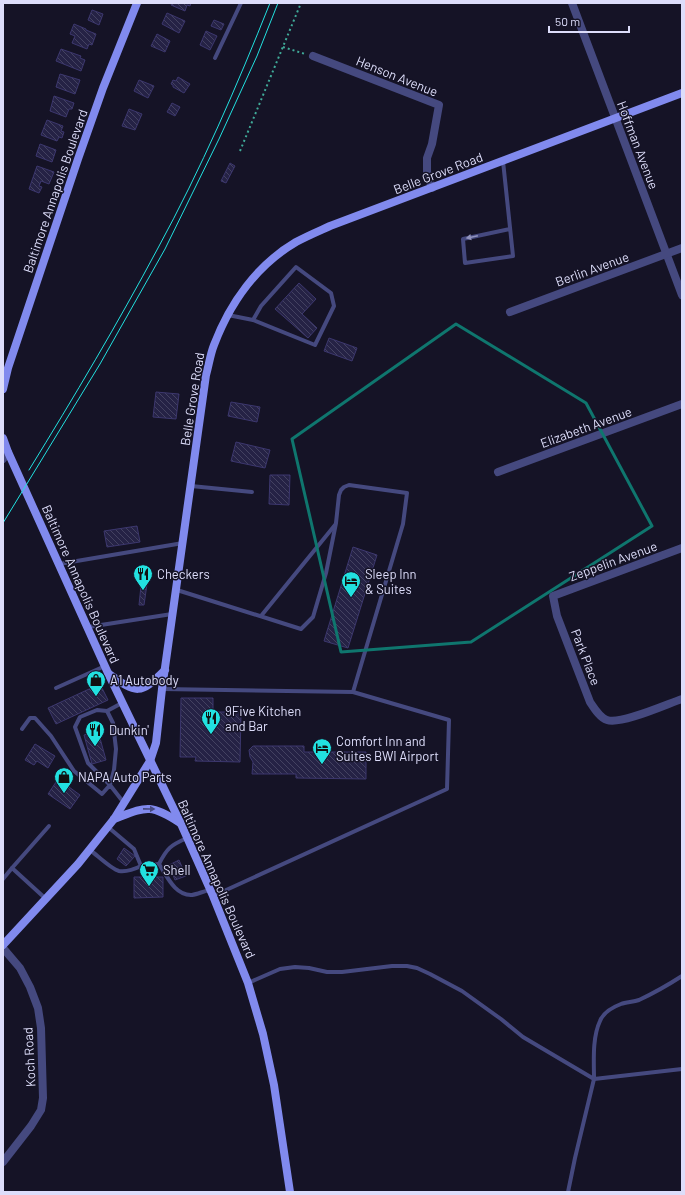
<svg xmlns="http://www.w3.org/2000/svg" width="685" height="1195" font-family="Barlow,sans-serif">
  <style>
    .building { fill: url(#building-back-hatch); stroke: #3c376e }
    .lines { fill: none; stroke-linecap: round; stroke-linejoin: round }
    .path { stroke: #40ab99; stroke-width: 2; stroke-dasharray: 2 3; stroke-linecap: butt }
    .service { stroke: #45497f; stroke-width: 4 }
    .minor { stroke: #45497f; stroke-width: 8 }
    .secondary { stroke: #818aee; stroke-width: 8 }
    .tram { stroke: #22e1e0; stroke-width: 1 }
    .oneway { fill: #9193bc }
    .oneway2 { fill: #464980 }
    .marked { fill: none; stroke: #0f766e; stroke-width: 3; stroke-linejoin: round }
    .labels { text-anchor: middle; stroke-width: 3; stroke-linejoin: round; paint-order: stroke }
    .street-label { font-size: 13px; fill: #ddddfa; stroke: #151326 }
    .poi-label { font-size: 13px; fill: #ddddfa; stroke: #151326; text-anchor: start }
  </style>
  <defs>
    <pattern id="building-back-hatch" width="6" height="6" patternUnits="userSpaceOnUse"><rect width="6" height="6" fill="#252245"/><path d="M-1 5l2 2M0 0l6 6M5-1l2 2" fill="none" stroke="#444261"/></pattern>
  </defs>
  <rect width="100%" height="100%" fill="#151326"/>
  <g class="building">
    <polygon points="172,3 191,3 190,6 187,5 185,11 171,5"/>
    <polygon points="92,10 103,14 99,25 88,20"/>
    <polygon points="167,13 185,21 179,33 162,24"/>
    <polygon points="214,20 224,24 221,30 211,26"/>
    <polygon points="74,24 86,29 86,30 96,34 92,45 89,44 87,49 72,43 75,36 70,34"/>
    <polygon points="206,31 217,36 210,50 200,45"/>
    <polygon points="157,34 170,41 165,52 151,46"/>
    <polygon points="61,49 81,56 80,58 85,60 81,71 56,61"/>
    <polygon points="60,74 80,80 75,94 56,87"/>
    <polygon points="178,77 190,84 184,93 173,87 173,85 171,84 173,80 176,81"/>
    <polygon points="139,80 154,86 148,98 134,91"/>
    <polygon points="54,96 74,103 72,109 69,109 66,117 50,111"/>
    <polygon points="172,103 180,107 175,116 167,112"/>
    <polygon points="129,109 142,114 135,130 122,126"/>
    <polygon points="47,120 63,126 61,131 64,132 62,138 59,137 57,141 41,135"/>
    <polygon points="40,144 56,150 52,162 36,156"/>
    <polygon points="230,163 235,166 226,183 221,181"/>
    <polygon points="37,166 54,172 49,184 41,181 39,186 42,187 39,193 29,189"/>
    <polygon points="299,283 316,299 302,314 317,328 308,338 275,309"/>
    <polygon points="329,338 357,348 352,361 324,351"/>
    <polygon points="156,392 179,394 176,419 153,417"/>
    <polygon points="231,402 260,407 257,422 228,416"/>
    <polygon points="236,442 270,450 265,468 231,461"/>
    <polygon points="270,475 290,475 289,505 269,504"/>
    <polygon points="137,526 140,542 107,547 104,531"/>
    <polygon points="353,547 377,555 348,648 324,641"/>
    <polygon points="142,576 148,577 144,605 139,605"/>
    <polygon points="100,684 108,700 56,724 48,708"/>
    <polygon points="181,698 213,698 213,712 241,712 240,762 195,761 196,757 180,757"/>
    <polygon points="98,731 106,760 92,764 84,735"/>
    <polygon points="35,744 55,756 48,768 37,761 34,765 25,760"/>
    <polygon points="253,746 304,746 304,752 366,752 366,779 296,778 296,774 252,774 253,762 250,757 249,750"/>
    <polygon points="58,779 80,795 70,809 48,794"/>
    <polygon points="124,848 135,856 126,866 117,859"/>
    <polygon points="179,860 186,876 175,880 169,865"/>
    <polygon points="134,877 163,877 163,897 134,898"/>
  </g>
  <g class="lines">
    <g class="path">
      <polyline points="283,47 305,54"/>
      <polyline points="240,151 301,3"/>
    </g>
    <g class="service">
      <polyline points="215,58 241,3"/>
      <polyline points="503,161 513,256 465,263 463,239 510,229"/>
      <polyline points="228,315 253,320 315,345 334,306 331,293 296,267 261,306 253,320"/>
      <polyline points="191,486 252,492"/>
      <polyline points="59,564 183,543"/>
      <polyline points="177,590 301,629 313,617 326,573 336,523 339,495 341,490 344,487 349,485 407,493 403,524 353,692"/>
      <polyline points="261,616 335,525"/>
      <polyline points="88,627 172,614"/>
      <polyline points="56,688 105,666"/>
      <polyline points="162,689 353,692 449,720 447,789 213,896"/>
      <polyline points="107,711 122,703"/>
      <polyline points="22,729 30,718 35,718 51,736 74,771 102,794 110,785 88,763 75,727 80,717 97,710 107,711 113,723 116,749 114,770 110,785 124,803"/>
      <path d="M187 838C171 845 167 848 159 864 167 876 175 896 192 895 198 894 204 891 210 890"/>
      <path d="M90 850C97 855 111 869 119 871 127 872 135 869 141 866L134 849 108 827"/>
      <polyline points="141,866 159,864"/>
      <polyline points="3,879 12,868"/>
      <polyline points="46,899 12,868 49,826"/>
      <path d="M682 976C668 985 654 993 639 1000 633 1002 626 1002 621 1004 613 1007 603 1013 600 1021 592 1038 594 1062 594 1079L682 1069"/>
      <polyline points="248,983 280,969 295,967 309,968 327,972 342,972 392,966 407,966 417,968 430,974 462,991 501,1019 523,1037 594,1079 575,1158 568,1192"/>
    </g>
    <g class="minor">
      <polyline points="572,3 682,295"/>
      <polyline points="313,56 439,105 432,144 427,158 427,172 432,188"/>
      <polyline points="510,312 682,248"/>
      <polyline points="3,459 8,452"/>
      <polyline points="498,472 682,404"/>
      <path d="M682 548 553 596 557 616 590 702C594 708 600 718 607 720 621 725 667 704 682 699"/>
      <polyline points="3,948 20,968 30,987 38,1008 41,1028 43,1098 41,1110 31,1126 3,1162"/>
    </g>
    <g class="secondary">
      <polyline points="3,389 8,368 78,159 103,88 137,3"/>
      <polyline points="3,438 8,452 108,673 181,824 213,896 248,983 263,1034 274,1085 290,1192"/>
      <path d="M109 674C137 694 140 695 165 670"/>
      <path d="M114 819C146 807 150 803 180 823"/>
      <path d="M3 945 78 864 114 819 150 761 156 743 162 689 206 375C209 365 210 355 214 345 230 303 257 265 296 242 307 236 319 231 330 226L682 93"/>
    </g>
    <g class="tram">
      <path d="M29 470C74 397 118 323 158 248 201 169 237 86 270 3"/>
      <polyline points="3,523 100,364 165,249 219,139 257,56 278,3"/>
    </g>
  </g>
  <defs><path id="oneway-solid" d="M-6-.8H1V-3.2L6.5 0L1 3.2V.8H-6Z"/></defs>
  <use class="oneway" href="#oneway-solid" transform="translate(472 237) rotate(168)"/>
  <use class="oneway2" href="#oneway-solid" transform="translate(149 809) rotate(1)"/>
  <path class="marked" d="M456 324 586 403 652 526 471 642 341 652 292 439Z"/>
  <defs>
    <symbol id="restaurant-pin" viewBox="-11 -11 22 30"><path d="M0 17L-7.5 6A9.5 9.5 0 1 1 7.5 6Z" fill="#22e1e0" stroke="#151326"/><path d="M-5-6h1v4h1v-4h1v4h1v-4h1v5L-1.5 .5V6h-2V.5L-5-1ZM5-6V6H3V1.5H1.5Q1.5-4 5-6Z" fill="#111"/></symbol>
    <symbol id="hotel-pin" viewBox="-11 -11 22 30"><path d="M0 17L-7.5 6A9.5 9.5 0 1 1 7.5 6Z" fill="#22e1e0" stroke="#151326"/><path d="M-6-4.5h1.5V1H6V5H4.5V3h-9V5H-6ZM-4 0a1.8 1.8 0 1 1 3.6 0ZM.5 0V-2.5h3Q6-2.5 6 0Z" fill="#111"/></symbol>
    <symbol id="shop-pin" viewBox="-11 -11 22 30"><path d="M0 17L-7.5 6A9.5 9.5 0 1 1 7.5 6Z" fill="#22e1e0" stroke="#151326"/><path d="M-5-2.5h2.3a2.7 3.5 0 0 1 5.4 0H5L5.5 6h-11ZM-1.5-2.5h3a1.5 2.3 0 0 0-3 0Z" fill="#111"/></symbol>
    <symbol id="supermarket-pin" viewBox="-11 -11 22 30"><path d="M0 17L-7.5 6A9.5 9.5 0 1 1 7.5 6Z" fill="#22e1e0" stroke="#151326"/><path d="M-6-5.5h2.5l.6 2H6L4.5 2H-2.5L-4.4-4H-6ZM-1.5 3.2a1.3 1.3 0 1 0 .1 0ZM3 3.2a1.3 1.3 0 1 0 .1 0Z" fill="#111"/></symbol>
  </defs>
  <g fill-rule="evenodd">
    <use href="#restaurant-pin" x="132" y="563" width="22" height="30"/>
    <use href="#hotel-pin" x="340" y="570" width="22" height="30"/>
    <use href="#shop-pin" x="85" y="669" width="22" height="30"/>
    <use href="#restaurant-pin" x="200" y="707" width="22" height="30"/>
    <use href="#restaurant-pin" x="84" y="719" width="22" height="30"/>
    <use href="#hotel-pin" x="311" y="737" width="22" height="30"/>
    <use href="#shop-pin" x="53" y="766" width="22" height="30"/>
    <use href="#supermarket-pin" x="138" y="859" width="22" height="30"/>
  </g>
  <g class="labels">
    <g class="street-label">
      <text transform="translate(397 76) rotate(22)" y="5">Henson Avenue</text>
      <text transform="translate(638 145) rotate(69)" y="5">Hoffman Avenue</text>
      <text transform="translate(438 173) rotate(-21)" y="5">Belle Grove Road</text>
      <text transform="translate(55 191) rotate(-71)" y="5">Baltimore Annapolis Boulevard</text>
      <text transform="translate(592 269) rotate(-20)" y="5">Berlin Avenue</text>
      <text transform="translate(192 399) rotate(-81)" y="5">Belle Grove Road</text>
      <text transform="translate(586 427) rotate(-20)" y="5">Elizabeth Avenue</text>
      <text transform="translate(613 561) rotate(-20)" y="5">Zeppelin Avenue</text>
      <text transform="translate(81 584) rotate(66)" y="5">Baltimore Annapolis Boulevard</text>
      <text transform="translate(586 657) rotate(69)" y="5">Park Place</text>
      <text transform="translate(217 879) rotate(66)" y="5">Baltimore Annapolis Boulevard</text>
      <text transform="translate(29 1057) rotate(-93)" y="5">Koch Road</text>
    </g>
    <g class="poi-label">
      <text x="157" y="579">Checkers</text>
      <text x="365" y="579">Sleep Inn<tspan x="365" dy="15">&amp; Suites</tspan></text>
      <text x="110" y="685">A1 Autobody</text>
      <text x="225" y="716">9Five Kitchen<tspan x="225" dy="15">and Bar</tspan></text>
      <text x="109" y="735">Dunkin'</text>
      <text x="336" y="746">Comfort Inn and<tspan x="336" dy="15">Suites BWI Airport</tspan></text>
      <text x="78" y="782">NAPA Auto Parts</text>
      <text x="163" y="875">Shell</text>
    </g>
  </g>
  <rect width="685" height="1195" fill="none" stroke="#ddddfa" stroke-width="8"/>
  <path d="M549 26v6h80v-6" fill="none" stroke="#ddddfa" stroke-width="2"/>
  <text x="555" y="26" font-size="12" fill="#ddddfa" stroke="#151326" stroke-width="3" paint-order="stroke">50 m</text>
</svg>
